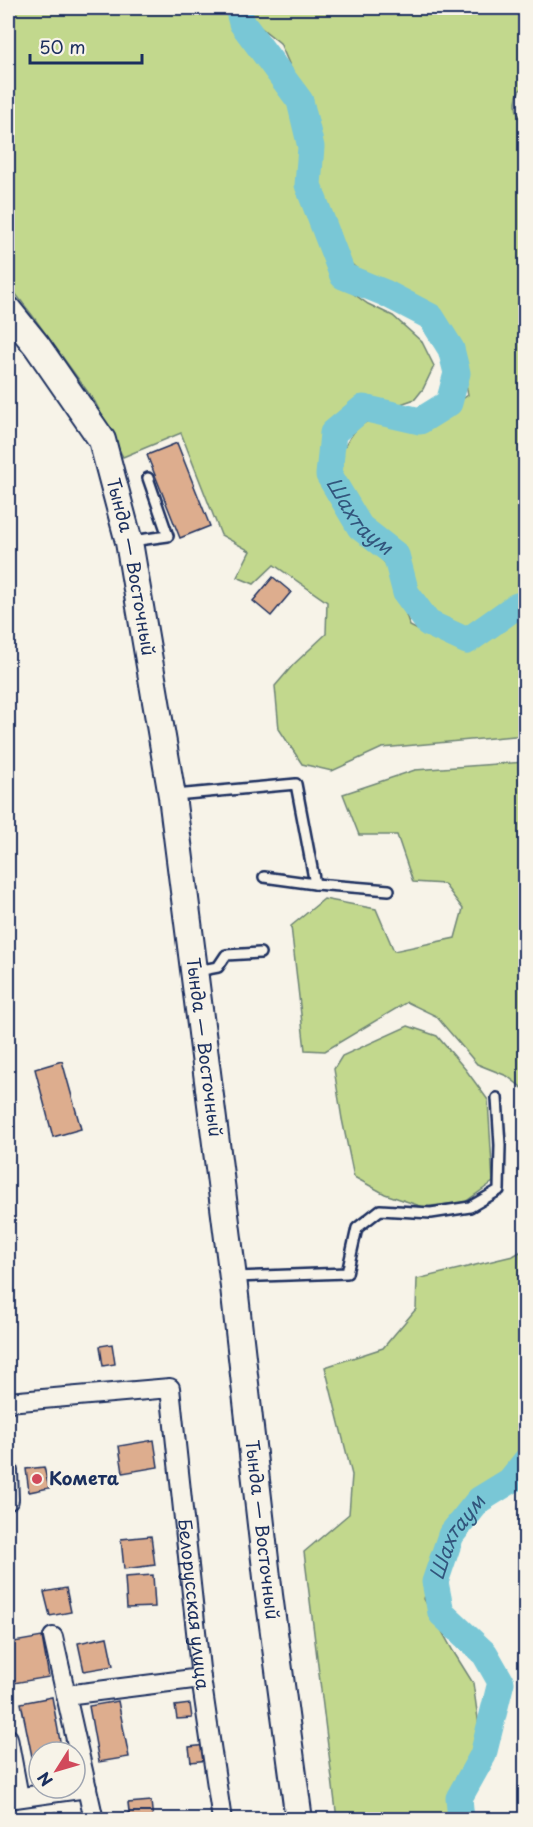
<svg xmlns="http://www.w3.org/2000/svg" width="533" height="1827" font-family="'Playpen Sans',sans-serif">
  <style>
    .green { fill: #c2d88d; stroke: #6e8476; stroke-width: 1.5 }
    .lines { fill: none; stroke-linecap: round; stroke-linejoin: round }
    .river { stroke: #79c7d6; stroke-width: 27 }
    .building { fill: #ddad8e; stroke: #1b2f5e; stroke-width: 1.5 }
    .lane-casing { stroke: #1b2f5e; stroke-width: 14 }
    .street-casing { stroke: #1b2f5e; stroke-width: 22 }
    .secondary-casing { stroke: #1b2f5e; stroke-width: 30 }
    .lane { stroke: #f7f3e8; stroke-width: 9 }
    .street { stroke: #f7f3e8; stroke-width: 18 }
    .secondary { stroke: #f7f3e8; stroke-width: 26 }
    .poi-dot { fill: #d1495b; stroke: #f7f3e8; stroke-width: 2 }
    .labels { text-anchor: middle; stroke-width: 6; stroke-linejoin: round; paint-order: stroke }
    .street-label { font-size: 18px; fill: #1b2f5e; stroke: #f7f3e8 }
    .poi-label { font-size: 18px; font-weight: bold; fill: #1b2f5e; stroke: #f7f3e8; text-anchor: start }
    .water-label { font-size: 20px; font-style: italic; fill: #32557c; stroke: #f7f3e8 }
  </style>
  <rect width="100%" height="100%" fill="#f7f3e8"/>
  <filter id="ink" filterUnits="userSpaceOnUse"><feTurbulence type="fractalNoise" baseFrequency=".0167" numOctaves="2"/><feDisplacementMap in="SourceGraphic" scale="12" xChannelSelector="R" yChannelSelector="G"/><feConvolveMatrix kernelMatrix="1 2 1 2 8 2 1 2 1" color-interpolation-filters="sRGB"/></filter>
  <g filter="url(#ink)">
    <g class="green">
      <polygon points="8,8 226,8 239,38 258,55 287,94 295,117 301,152 300,185 317,236 337,282 368,304 393,316 422,342 434,366 423,389 415,399 395,406 374,400 353,405 342,415 324,438 321,464 332,496 354,532 375,551 390,569 410,626 445,644 465,648 525,616 525,735 382,748 332,771 302,764 279,729 275,686 293,665 326,634 327,602 274,565 254,584 237,577 250,551 221,535 181,433 123,457 95,402 32,315 8,284"/>
      <path d="M248 8H525V86L519 91C514 103 514 114 526 122L525 594 498 611 475 628 453 627 429 613 413 593 411 573 400 552 365 522 345 491 336 467C344 448 354 418 381 419 391 419 401 429 412 428 433 426 451 407 468 395L457 338 447 320 428 307 373 283 346 259 315 188 318 153 310 112 280 43 249 18Z"/>
      <polygon points="525,762 525,1090 507,1076 477,1064 436,1016 407,1002 325,1051 305,1050 291,926 324,899 376,909 394,951 455,938 463,909 444,884 413,882 397,835 359,835 343,794 415,770"/>
      <polygon points="408,1026 437,1036 466,1070 488,1100 493,1182 465,1202 423,1207 385,1194 354,1177 342,1119 334,1069 342,1056"/>
      <polygon points="525,1249 525,1443 521,1447 503,1473 465,1502 437,1550 424,1599 453,1651 473,1683 479,1726 474,1759 452,1787 450,1819 337,1819 304,1552 349,1514 352,1475 325,1367 383,1348 416,1309 417,1279 513,1256"/>
    </g>
    <g class="lines">
      <g class="river">
        <path id="s1" d="M238 8 242 23 300 101 311 147 308 185 343 276 385 293 431 317 451 349 457 373 449 403 420 421 363 408 333 433 329 475 360 527 396 555 406 593 428 623 467 641 515 607 526 603"/>
        <path id="s2" d="M461 1820 459 1798 483 1755 501 1682 485 1654 441 1613 435 1582 451 1535 479 1500 510 1481 526 1461"/>
      </g>
    </g>
    <g class="building">
      <polygon points="177,443 210,526 180,538 147,455"/>
      <polygon points="273,577 291,592 271,616 253,601"/>
      <polygon points="62,1061 81,1129 53,1137 35,1069"/>
      <polygon points="112,1344 115,1364 103,1366 100,1346"/>
      <polygon points="154,1440 158,1467 123,1473 119,1446"/>
      <polygon points="44,1467 49,1488 29,1492 26,1469"/>
      <polygon points="151,1536 155,1565 124,1569 121,1539"/>
      <polygon points="153,1575 155,1607 127,1608 125,1577"/>
      <polygon points="66,1588 71,1612 50,1616 44,1592"/>
      <polygon points="42,1637 49,1677 14,1683 8,1643"/>
      <polygon points="107,1637 113,1666 84,1671 78,1643"/>
      <polygon points="52,1697 62,1752 39,1752 39,1776 36,1776 21,1703"/>
      <polygon points="118,1701 129,1757 99,1762 89,1706"/>
      <polygon points="190,1704 192,1718 177,1719 175,1706"/>
      <polygon points="206,1745 208,1760 191,1762 189,1747"/>
      <polygon points="151,1801 153,1820 130,1820 128,1803"/>
      <polygon points="56,1812 58,1820 38,1820 37,1816"/>
    </g>
    <g class="lines">
      <defs>
        <g id="lane">
          <polyline points="131,541 168,536 148,478"/>
          <polyline points="175,795 296,784 315,884 264,877"/>
          <polyline points="315,884 389,890"/>
          <polyline points="197,971 218,967 226,955 260,953"/>
          <polyline points="235,1277 347,1273 357,1228 380,1210 431,1213 470,1207 499,1190 500,1145 497,1098"/>
        </g>
        <g id="street">
          <path id="s3" d="M8 1402 170 1388 201 1678 222 1820"/>
          <polyline points="8,1471 9,1500 8,1499"/>
          <polyline points="53,1637 94,1820"/>
          <polyline points="66,1695 201,1678"/>
          <polyline points="8,1738 19,1797"/>
          <polyline points="8,1799 87,1788"/>
        </g>
        <g id="secondary">
          <path id="s4" d="M8 310 37 346 102 440 129 542 172 796 233 1278 269 1595 299 1820"/>
        </g>
      </defs>
      <use href="#lane" class="lane-casing"/>
      <use href="#street" class="street-casing"/>
      <use href="#secondary" class="secondary-casing"/>
      <use href="#lane" class="lane"/>
      <use href="#street" class="street"/>
      <use href="#secondary" class="secondary"/>
    </g>
  </g>
  <circle class="poi-dot" cx="37" cy="1479" r="6"/>
  <g class="labels">
    <g class="street-label">
      <text dy="6" stroke="none"><textPath href="#s4" startOffset="291">Тында — Восточный</textPath></text>
      <text dy="6" stroke="none"><textPath href="#s4" startOffset="777">Тында — Восточный</textPath></text>
      <text dy="6" stroke="none"><textPath href="#s4" startOffset="1263">Тында — Восточный</textPath></text>
      <text dy="6" stroke="none"><textPath href="#s3" startOffset="380">Белорусская улица</textPath></text>
    </g>
    <g class="poi-label">
      <text x="49" y="1485">Комета</text>
    </g>
    <g class="water-label">
      <text dy="7" stroke="none"><textPath href="#s1" startOffset="712">Шахтаум</textPath></text>
      <text dy="7" stroke="none"><textPath href="#s2" startOffset="321">Шахтаум</textPath></text>
    </g>
  </g>
  <rect width="533" height="1827" fill="none" stroke="#f7f3e8" stroke-width="30"/>
  <rect x="15" y="15" width="503" height="1797" fill="none" stroke="#1b2f5e" stroke-width="2" filter="url(#ink)"/>
  <g transform="translate(57 1770) rotate(233)"><circle r="28" fill="#f7f3e8" stroke="#9fa5b1" stroke-width="1.5"/>
  <path d="M0-4.5L10 22L0 15L-10 22Z" fill="#d1495b"/>
  <text y="-9" font-size="16" font-weight="bold" text-anchor="middle" fill="#1b2f5e">N</text>
  </g>
  <path d="M30 54v9h112v-9" fill="none" stroke="#1b2f5e" stroke-width="3"/>
  <text x="39" y="54" font-size="18" fill="#1b2f5e" stroke="#f7f3e8" stroke-width="4.5" paint-order="stroke">50 m</text>
</svg>
